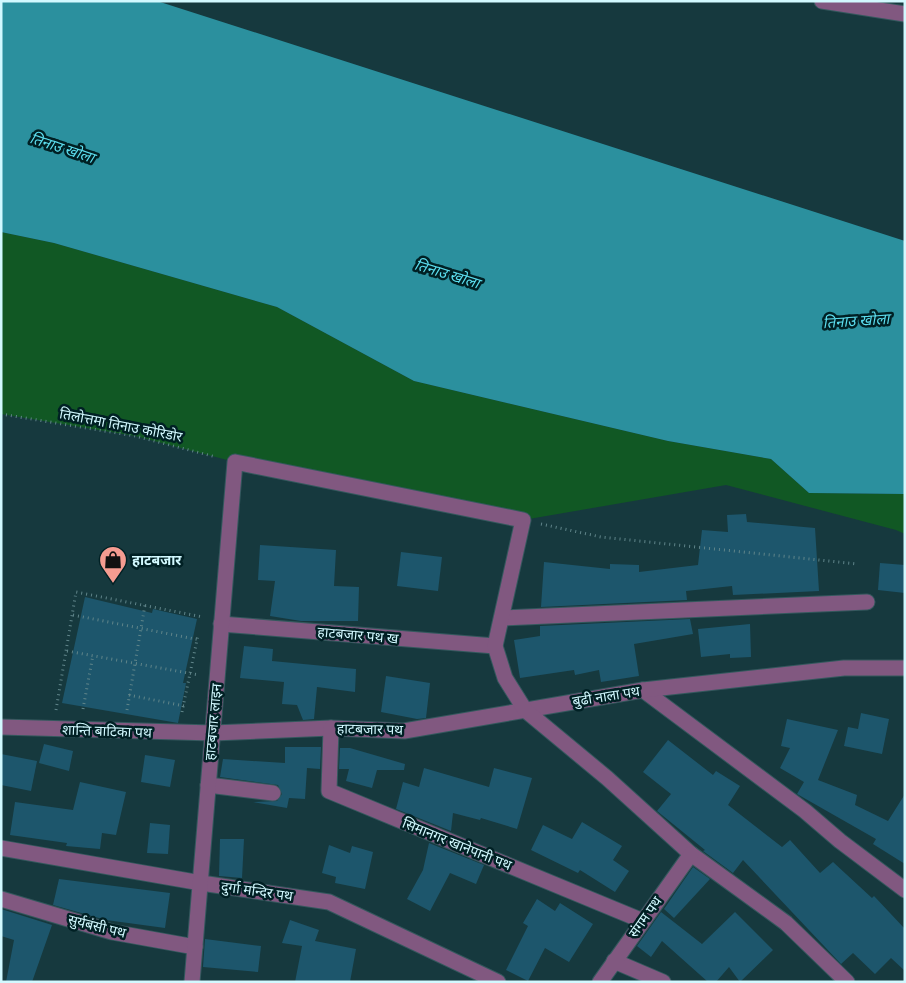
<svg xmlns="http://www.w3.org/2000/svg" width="906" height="983" font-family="'Golos Text','Noto Sans Devanagari',sans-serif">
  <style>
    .green { fill: #115824 }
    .water { fill: #2b909e }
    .building { fill: #1d566c }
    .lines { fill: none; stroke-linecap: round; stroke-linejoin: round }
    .minor-casing { stroke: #34585d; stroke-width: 17 }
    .path { stroke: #60858a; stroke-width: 3; stroke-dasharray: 1 4; stroke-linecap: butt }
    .minor { stroke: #815880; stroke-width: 15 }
    .labels { text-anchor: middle; stroke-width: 5; stroke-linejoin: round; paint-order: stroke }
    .street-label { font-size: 14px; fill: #d2f9ff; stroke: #002024 }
    .poi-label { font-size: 14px; font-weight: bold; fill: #d2f9ff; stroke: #002024; text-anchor: start }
    .water-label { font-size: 15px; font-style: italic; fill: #5cdeef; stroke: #002024 }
  </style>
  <rect width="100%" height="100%" fill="#16393e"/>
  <polygon class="green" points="1,232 54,243 277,307 414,381 668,441 771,459 809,493 905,494 905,534 896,530 726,485 523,520 235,462 135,436 1,414"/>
  <polygon class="water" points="1,1 157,1 905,241 905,494 809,493 771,459 668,441 414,381 277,307 54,243 1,232"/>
  <g class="building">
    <polygon points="746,514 747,522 815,528 819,591 733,595 732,586 686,591 687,600 541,607 544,562 610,569 610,564 639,565 639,572 698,565 702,530 728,532 727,515"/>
    <polygon points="260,545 336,550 334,586 359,587 358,621 301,621 270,616 275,581 258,580"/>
    <polygon points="401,552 442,557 438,591 397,586"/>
    <polygon points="880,563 905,565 905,593 878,590"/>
    <polygon points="85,597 152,613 153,609 197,619 183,683 186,683 178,723 62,703"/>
    <polygon points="690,619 693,634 634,644 639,676 601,682 599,670 575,675 574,670 520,678 514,640 540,636 540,626"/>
    <polygon points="750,624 751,657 730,658 730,654 701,657 698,629"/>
    <polygon points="244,646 273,649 272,661 356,669 355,692 317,687 314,719 303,720 297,705 282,704 284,682 240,678"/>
    <polygon points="386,676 430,683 426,718 417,719 381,712"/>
    <polygon points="861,713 889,719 882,754 844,746 848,727 858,729"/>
    <polygon points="787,719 838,730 818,780 857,795 855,805 888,821 905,794 905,864 873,844 876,839 797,794 804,782 780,768 790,748 781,746"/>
    <polygon points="668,740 713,775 716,771 740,786 728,805 782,847 790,840 820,873 833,862 872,898 874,896 905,929 905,971 891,958 875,974 853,953 841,964 743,860 733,873 703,851 705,850 657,811 671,794 643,772"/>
    <polygon points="44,744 73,751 69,771 39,763"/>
    <polygon points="285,747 321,747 320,769 307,768 305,799 289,798 287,808 253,802 277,801 282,794 278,785 220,777 223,759 285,763"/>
    <polygon points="340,748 350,748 405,764 404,770 377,770 372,788 346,781 349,769 339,769"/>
    <polygon points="1,754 37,761 31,791 1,785"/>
    <polygon points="145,755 175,760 170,787 141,782"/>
    <polygon points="424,768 489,787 494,768 532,778 517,829 481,818 480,820 453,813 451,831 396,809 403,782 419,787"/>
    <polygon points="80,782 126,792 116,835 102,833 100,849 66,846 67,843 10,835 15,802 73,810"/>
    <polygon points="582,822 622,846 613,860 629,871 615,892 580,870 578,873 531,850 543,825 572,839"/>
    <polygon points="150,823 170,825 168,854 147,853"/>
    <polygon points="220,839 244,839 242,878 219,876"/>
    <polygon points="429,843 484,865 476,884 450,873 430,911 407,899 423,870"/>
    <polygon points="329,845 350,853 352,846 373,852 365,889 335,883 336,877 322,873"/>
    <polygon points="693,867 710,879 674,918 664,909"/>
    <polygon points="59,879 170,893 165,928 106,920 53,905"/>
    <polygon points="537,899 555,911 560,903 593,924 569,962 545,948 528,981 506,970 528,926 523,923"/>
    <polygon points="1,909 52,925 32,982 6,982 14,940 1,936"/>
    <polygon points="661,912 702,944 735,912 773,950 740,982 729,967 716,982 708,982 662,941 651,957 637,946"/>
    <polygon points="290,920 319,930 315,941 356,949 350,982 295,982 302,946 282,943"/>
    <polygon points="205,939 261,946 258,972 203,967"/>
  </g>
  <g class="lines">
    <defs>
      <g id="minor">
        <polyline points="822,1 905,14"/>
        <polyline points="502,618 867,602"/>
        <polyline points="221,624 495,646"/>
        <polyline points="643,690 805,811 840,841 905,890"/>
        <polyline points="1,727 213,733 331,728 404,731 643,690 844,668 905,668"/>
        <polyline points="331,728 329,791 643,921"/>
        <polyline points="208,785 273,793"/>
        <polyline points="1,848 201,883 329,902 498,982"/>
        <polyline points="1,899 112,932 195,947"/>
        <polyline points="614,961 663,982"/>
        <polyline points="192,982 235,462 523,520 495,646 505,678 525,710 607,778 691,854 786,923 847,982"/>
        <polyline points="600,982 691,854"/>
      </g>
    </defs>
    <use href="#minor" class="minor-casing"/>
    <g class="path">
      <polyline points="1,414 135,436 216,457"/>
      <polyline points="541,524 601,537 857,564"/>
      <polyline points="73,615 200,640"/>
      <polyline points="67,651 199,675"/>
      <polyline points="129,695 184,706"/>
      <polyline points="83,709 93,655"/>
      <polyline points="56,710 76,592 203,617"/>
      <polyline points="127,710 145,605"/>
      <polyline points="182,712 198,635"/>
    </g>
    <use href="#minor" class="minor"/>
  </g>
  <defs>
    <symbol id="shop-pin" viewBox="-11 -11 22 30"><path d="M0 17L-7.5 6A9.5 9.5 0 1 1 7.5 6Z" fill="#f59c91" stroke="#002024"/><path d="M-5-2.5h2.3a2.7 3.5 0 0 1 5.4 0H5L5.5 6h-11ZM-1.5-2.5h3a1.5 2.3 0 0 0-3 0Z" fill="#111"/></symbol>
  </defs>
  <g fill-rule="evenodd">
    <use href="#shop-pin" x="97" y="544" width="32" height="43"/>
  </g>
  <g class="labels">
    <g class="street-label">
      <text transform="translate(121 425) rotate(11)" y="5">तिलोत्तमा तिनाउ कोरिडोर</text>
      <text transform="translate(358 635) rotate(5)" y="5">हाटबजार पथ ख</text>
      <text transform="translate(606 696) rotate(-9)" y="5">बुढी नाला पथ</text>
      <text transform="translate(213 722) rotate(-85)" y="5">हाटबजार लाइन</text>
      <text transform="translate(370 729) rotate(1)" y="5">हाटबजार पथ</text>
      <text transform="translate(107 731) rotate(2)" y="5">शान्ति बाटिका पथ</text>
      <text transform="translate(457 844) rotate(22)" y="5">सिमानगर खानेपानी पथ</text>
      <text transform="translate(257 891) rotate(8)" y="5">दुर्गा मन्दिर पथ</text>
      <text transform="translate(645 917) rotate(-55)" y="5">संगम पथ</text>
      <text transform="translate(97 926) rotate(14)" y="5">सुर्यबंसी पथ</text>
    </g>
    <g class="poi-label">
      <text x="132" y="565">हाटबजार</text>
    </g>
    <g class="water-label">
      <text transform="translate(62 148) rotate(18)" y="5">तिनाउ खोला</text>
      <text transform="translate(447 274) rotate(17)" y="5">तिनाउ खोला</text>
      <text transform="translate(856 321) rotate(-4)" y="5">तिनाउ खोला</text>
    </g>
  </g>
  <rect width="906" height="983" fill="none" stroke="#d2f9ff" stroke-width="5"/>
</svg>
